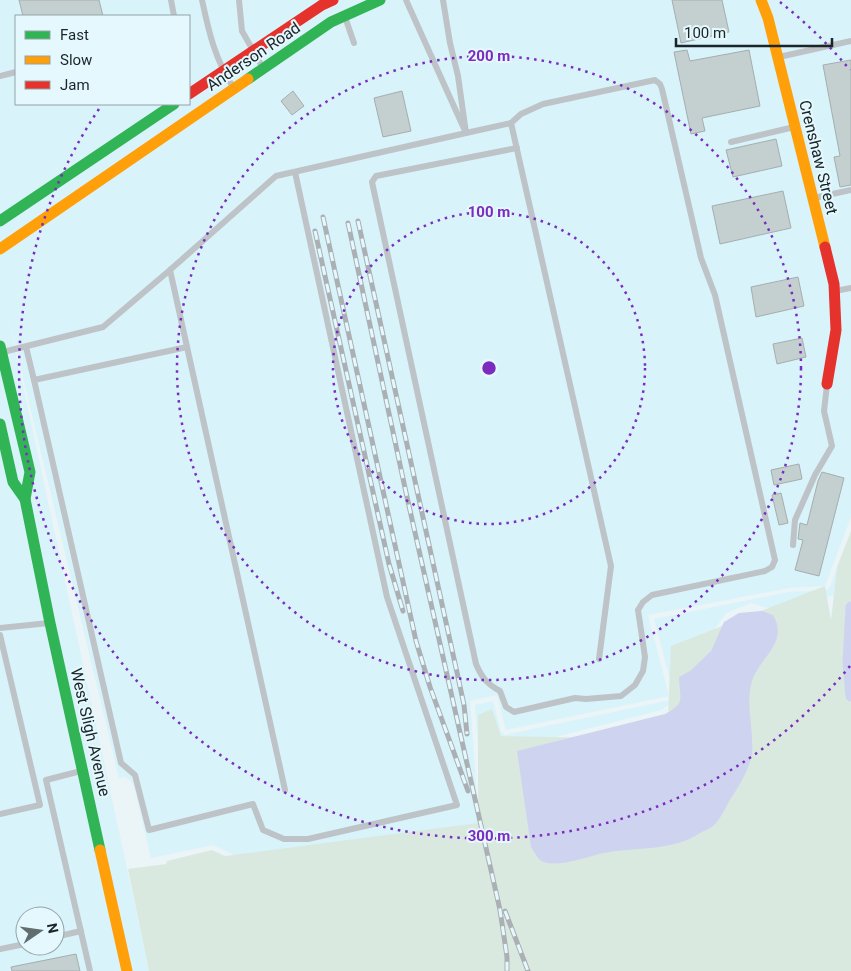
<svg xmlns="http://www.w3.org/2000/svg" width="851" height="971" font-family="Roboto,sans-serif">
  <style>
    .built { fill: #d8f3fa; fill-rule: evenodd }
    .green { fill: #dae9e0 }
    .water { fill: #ced4ef }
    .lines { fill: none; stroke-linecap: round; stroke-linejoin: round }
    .canal { stroke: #ced4ef; stroke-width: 11 }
    .building { fill: #c3d0cf; stroke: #a5aeae }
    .lane { stroke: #bdc3c7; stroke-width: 6 }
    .fast { stroke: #30b455; stroke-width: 11 }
    .slow { stroke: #ff9f0a; stroke-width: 11 }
    .jam { stroke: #e5322d; stroke-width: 11 }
    .rail-casing { stroke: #aab0b3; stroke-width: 5 }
    .rail { stroke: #e5f8fd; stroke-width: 3; stroke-dasharray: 9; stroke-linecap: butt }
    .ring { fill: none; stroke: #7b2cbf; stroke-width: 2.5; stroke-dasharray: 2.5 5 }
    .labels { text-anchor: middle; stroke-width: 4; stroke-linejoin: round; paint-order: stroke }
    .street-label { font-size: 16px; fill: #192528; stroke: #e5f8fd }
    .centre { fill: #7b2cbf; stroke: #e5f8fd; stroke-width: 2.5 }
    .ring-label { font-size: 15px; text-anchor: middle; font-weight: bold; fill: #7b2cbf; stroke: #e5f8fd; stroke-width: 4; stroke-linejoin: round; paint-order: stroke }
  </style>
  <rect width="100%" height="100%" fill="#ebf4f7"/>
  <g class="built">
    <path d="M0 0H851V517L825 586 789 588 648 615 669 696 506 730 497 695 470 701 479 823 270 872 213 845 151 858 134 787 131 781 125 777 119 778 7 311 149 971H0ZM16 16H189V104H16ZM25 916H55V946H25Z"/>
    <polygon points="837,567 834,595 781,612 751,603 726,613 705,643 674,701 661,710 516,747 520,819 484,822 475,705 493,701 501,732 505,735 671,700 674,695 654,619 789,592 827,590 830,587"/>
  </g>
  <polygon class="green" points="851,531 851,971 149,971 128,869 166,864 167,861 212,850 225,856 478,823 478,715 492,709 501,736 667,739 671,646 825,586 831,620 837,567"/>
  <path class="water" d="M762 611 773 615C790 644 757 658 751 685 746 707 754 731 752 754 750 767 739 787 731 798 726 806 722 817 715 824 712 828 706 830 702 832 671 853 634 846 599 854 585 858 552 869 540 860 537 858 534 851 531 847L517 751 665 714C687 703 679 697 679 677L690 671 711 651 724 622 739 613Z"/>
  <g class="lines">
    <polyline class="canal" points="851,607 848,662 851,696"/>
  </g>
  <g class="building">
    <polygon points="19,0 99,0 103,16 23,16"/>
    <polygon points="672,0 722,0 729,32 681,43"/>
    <polygon points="687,50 690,61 749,50 760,106 702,118 705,131 691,134 674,52"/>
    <polygon points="851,60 851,185 840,187 834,157 840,156 823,65"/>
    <polygon points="293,91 304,106 292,115 281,101"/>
    <polygon points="402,91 411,131 383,137 374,98"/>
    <polygon points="776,139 782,166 733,177 726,150"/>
    <polygon points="783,191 791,228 720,244 712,206"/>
    <polygon points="798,277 804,306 756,317 751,287"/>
    <polygon points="802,338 806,357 777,364 773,344"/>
    <polygon points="799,464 802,479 774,485 771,470"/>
    <polygon points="822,472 844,478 819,576 795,570 803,540 798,539 800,523 807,525 818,481"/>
    <polygon points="781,493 788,523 779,525 772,495"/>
    <polygon points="76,954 80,971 12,971 11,967"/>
  </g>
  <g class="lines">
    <g class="lane">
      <polyline points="171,0 174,16"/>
      <path d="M202 0C209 33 215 59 233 87"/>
      <polyline points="239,0 242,31 263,68"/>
      <polyline points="443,0 450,43 458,76 466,133 511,123 611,566 599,659"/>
      <polyline points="345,17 354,43"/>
      <polyline points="779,57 851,41"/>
      <polyline points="0,76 16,72"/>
      <path d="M511 123 521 114 543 104 655 80 660 84 662 89 701 258 715 295 775 560 772 567 765 571 652 595 643 602 638 610 645 657 643 671 635 685 621 696 586 699 575 698 514 712 506 707 500 691C487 684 482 678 476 664L372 182 376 176 517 148"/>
      <polyline points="731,142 794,127"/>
      <polyline points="814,198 851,190"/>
      <polyline points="835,291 851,288"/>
      <polyline points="26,347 34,380 187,347"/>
      <polyline points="3,352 103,327 170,270"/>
      <polyline points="34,380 121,763 135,775 149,830 253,804 263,830 284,839 308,839 457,805 387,597 295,172"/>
      <polyline points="793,545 795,520 815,475 832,446 824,411 827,385"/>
      <polyline points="0,628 49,623"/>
      <polyline points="0,635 40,805 0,814"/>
      <polyline points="81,771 46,780 90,971"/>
      <polyline points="285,790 170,270 276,176 466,133 406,0"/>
      <polyline points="55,937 81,931"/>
      <polyline points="0,949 25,944"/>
    </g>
    <g class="fast">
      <polyline points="248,79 331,22 380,0"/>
      <polyline points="0,221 174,104"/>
      <polyline points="0,346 30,472 25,499 50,623 100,850"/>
      <polyline points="0,424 13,482 25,499"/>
    </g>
    <g class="slow">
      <polyline points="761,0 768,18 825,247"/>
      <polyline points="0,249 248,79"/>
      <polyline points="100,850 127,971"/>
    </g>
    <g class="jam">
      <polyline points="189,94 322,5 333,0"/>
      <polyline points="825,247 834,284 836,330 827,384"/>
    </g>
    <defs>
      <g id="rail">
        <polyline points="323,217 416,641 430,687 468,791"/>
        <polyline points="358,221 458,677 464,705 467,734"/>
        <polyline points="348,223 407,497 500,910 507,957 507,971"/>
        <polyline points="315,231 389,564 403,611"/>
        <polyline points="505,911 528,971"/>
      </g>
    </defs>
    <use href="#rail" class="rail-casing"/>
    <use href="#rail" class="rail"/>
  </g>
  <g class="ring">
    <circle cx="489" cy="368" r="156"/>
    <circle cx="489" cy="368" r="312"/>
    <path d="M850 666A468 468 0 0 1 101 106M780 2A468 468 0 0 1 850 70"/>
  </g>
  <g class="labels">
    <g class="street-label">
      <text transform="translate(253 56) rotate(-34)" y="6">Anderson Road</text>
      <text transform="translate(819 157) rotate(76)" y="6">Crenshaw Street</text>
      <text transform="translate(91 732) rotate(77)" y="6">West Sligh Avenue</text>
    </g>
  </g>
  <circle cx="489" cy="368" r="8" class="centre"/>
  <g class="ring-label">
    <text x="489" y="61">200 m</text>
    <text x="489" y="217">100 m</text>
    <text x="489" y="841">300 m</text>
  </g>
  <rect x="15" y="15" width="175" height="90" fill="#e5f8fd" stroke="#93a4a8"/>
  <rect x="25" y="31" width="25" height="8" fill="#30b455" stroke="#93a4a8"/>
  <text x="60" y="40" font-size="15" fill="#192528">Fast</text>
  <rect x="25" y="56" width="25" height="8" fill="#ff9f0a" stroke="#93a4a8"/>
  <text x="60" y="65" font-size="15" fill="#192528">Slow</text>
  <rect x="25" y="81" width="25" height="8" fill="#e5322d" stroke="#93a4a8"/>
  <text x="60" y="90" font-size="15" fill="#192528">Jam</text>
  <g transform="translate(40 931) rotate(77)"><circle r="24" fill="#e5f8fd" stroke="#93a4a8"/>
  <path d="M0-4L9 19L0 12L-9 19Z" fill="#626d70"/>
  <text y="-8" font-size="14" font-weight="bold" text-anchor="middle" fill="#192528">N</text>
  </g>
  <path d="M676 38v8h156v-8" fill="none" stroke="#192528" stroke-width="2.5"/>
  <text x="684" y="38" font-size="15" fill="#192528" stroke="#e5f8fd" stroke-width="4" paint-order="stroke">100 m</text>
</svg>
